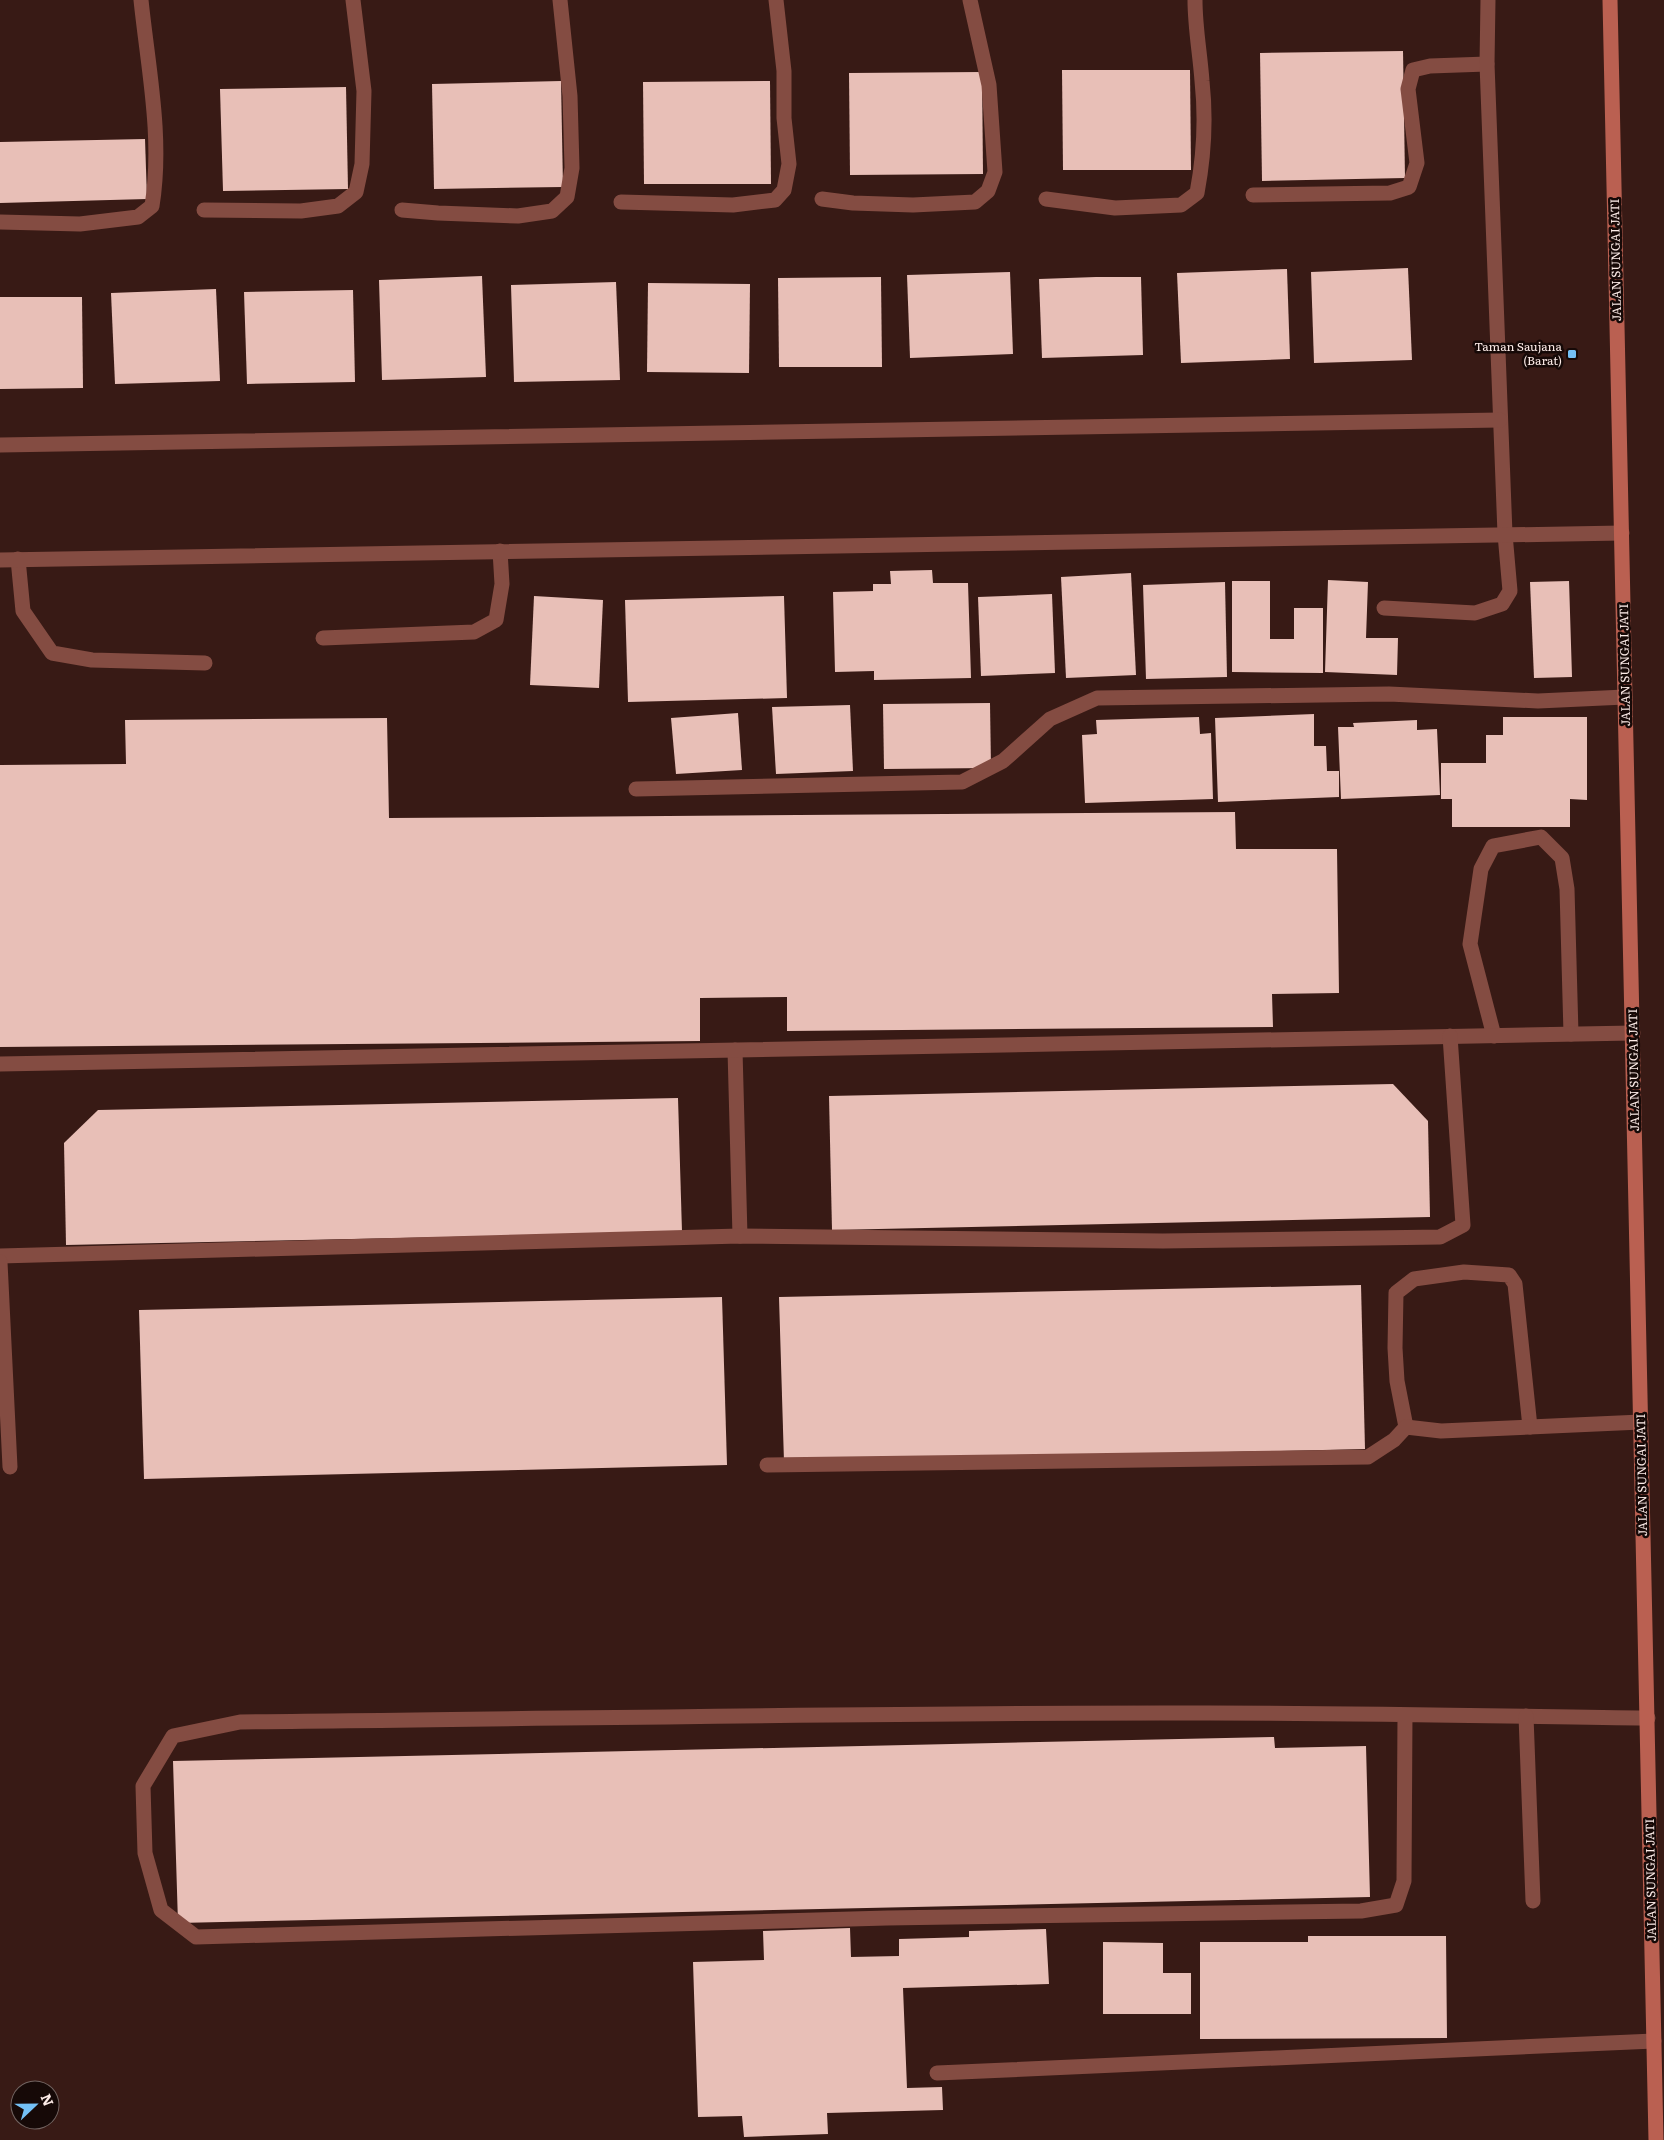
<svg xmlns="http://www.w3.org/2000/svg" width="1664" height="2140" font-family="Literata,serif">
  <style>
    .building { fill: #e8bfb7 }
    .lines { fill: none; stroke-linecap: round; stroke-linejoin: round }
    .lane { stroke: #844c42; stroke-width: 15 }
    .street { stroke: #844c42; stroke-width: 15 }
    .secondary { stroke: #ba6051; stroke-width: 15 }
    .poi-dot { fill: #74c0f6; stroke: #160907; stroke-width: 2 }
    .labels { text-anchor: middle; stroke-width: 5; stroke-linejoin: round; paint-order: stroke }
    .street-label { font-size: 12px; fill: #fdece8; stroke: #160907 }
    .poi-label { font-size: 12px; fill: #fdece8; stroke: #160907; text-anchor: end }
  </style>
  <rect width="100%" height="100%" fill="#381a15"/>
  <g class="building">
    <polygon points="1403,51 1405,178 1262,181 1260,53"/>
    <polygon points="1062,70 1190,70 1191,170 1063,170"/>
    <polygon points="982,72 983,174 850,175 849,73"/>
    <polygon points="561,81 563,187 434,189 432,84"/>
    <polygon points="770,81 771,184 644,184 643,82"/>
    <polygon points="346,87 348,189 223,191 220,89"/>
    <polygon points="145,139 147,199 0,203 0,142"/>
    <polygon points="1408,268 1412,360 1314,363 1311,272"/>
    <polygon points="1287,269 1290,359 1181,363 1177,273"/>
    <polygon points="1010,272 1013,354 910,358 907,275"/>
    <polygon points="482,276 486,377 382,380 379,280"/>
    <polygon points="881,277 882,367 779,367 778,278"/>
    <polygon points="1096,277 1141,277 1143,355 1042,358 1039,279"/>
    <polygon points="616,282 620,380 514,382 511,285"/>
    <polygon points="648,283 750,284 749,373 647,372"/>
    <polygon points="216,289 220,381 115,384 111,293"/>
    <polygon points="353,290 355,382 247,384 244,292"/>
    <polygon points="0,297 82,297 83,388 0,389"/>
    <polygon points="932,570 933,583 968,583 971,678 874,680 874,671 835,672 833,592 873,591 873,584 891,584 890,571"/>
    <polygon points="1131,573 1136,675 1066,678 1061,577"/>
    <polygon points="1328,580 1368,582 1366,638 1398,638 1397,675 1325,672"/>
    <polygon points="1232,581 1270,581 1270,639 1294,639 1294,608 1323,608 1323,673 1232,672"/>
    <polygon points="1569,581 1572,677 1534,678 1530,582"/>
    <polygon points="1225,582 1227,677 1146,679 1143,585"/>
    <polygon points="1052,594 1055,673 981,676 978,597"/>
    <polygon points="534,596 603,600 599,688 530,685"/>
    <polygon points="784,596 787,698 628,702 625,600"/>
    <polygon points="990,703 991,768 884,769 883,704"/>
    <polygon points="850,705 853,771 776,774 772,707"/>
    <polygon points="738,713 742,770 676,774 671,718"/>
    <polygon points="1314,714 1314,746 1326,746 1327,771 1339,771 1339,797 1218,802 1215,718"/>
    <polygon points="1199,717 1200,734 1211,733 1213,799 1085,803 1082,735 1097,734 1096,720"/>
    <polygon points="1503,717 1587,717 1587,800 1570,799 1570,827 1452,827 1452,799 1441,799 1441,763 1486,763 1486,735 1503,735"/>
    <polygon points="387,718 389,818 1235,812 1236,849 1337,849 1339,993 1272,994 1273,1027 787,1031 787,997 700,998 700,1041 0,1047 0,765 126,764 125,720"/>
    <polygon points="1417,720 1417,730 1437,729 1440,795 1341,799 1338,727 1354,727 1353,723"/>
    <polygon points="1393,1084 1428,1121 1430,1217 832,1230 829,1096"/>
    <polygon points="678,1098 682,1232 66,1245 64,1143 98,1110"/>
    <polygon points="1361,1285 1365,1449 784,1462 779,1297"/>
    <polygon points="722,1297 727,1465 144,1479 139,1310"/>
    <polygon points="1274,1737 1275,1748 1366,1746 1370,1897 178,1923 173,1761"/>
    <polygon points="850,1928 851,1957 899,1956 899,1939 969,1937 969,1931 1046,1929 1049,1984 903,1988 907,2088 942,2087 943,2110 827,2113 828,2134 744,2137 742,2116 698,2117 693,1962 764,1960 763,1931"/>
    <polygon points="1308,1936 1446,1936 1447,2038 1200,2039 1200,1942 1308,1942"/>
    <polygon points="1103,1942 1163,1943 1163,1973 1191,1973 1191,2014 1103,2014"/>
  </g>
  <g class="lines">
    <g class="lane">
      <polyline points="1253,195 1390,193 1409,187 1417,163 1408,89 1413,70 1430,66 1487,64"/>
      <polyline points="822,199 853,203 913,205 975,202 988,191 995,172 989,85 970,0"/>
      <path d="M1046 199 1115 208 1181 205 1197 193C1204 156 1206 118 1202 81 1200 53 1195 28 1195 0"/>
      <polyline points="621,202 733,205 775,200 784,190 789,164 784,118 784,71 776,0"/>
      <polyline points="204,210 301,211 338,206 356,192 362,164 364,91 353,0"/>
      <polyline points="402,210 438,213 518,216 552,211 567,197 572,168 570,96 560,0"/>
      <path d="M0 222 80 224 138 217 152 206C163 138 148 68 141 0"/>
      <polyline points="18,559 23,611 52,653 92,660 205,663"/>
      <polyline points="1384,608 1475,613 1502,604 1510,591 1505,534"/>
      <polyline points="323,638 474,632 496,620 502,584 500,551"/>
      <polyline points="636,789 962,782 1003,761 1050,719 1097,698 1389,694 1538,701 1625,697"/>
      <polyline points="1494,1036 1470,944 1481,869 1493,846 1541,837 1562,858 1567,889 1571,1034"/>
      <polyline points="735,1050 740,1236"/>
      <polyline points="0,1064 1633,1033"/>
      <polyline points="0,1256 740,1236 1163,1241 1440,1237 1463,1225 1450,1036"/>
      <polyline points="0,1262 10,1467"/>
      <polyline points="1406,1427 1397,1381 1395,1348 1396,1293 1414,1279 1464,1272 1509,1275 1515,1284 1530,1427"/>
      <polyline points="767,1465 1368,1457 1394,1440 1406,1427 1441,1431 1641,1422"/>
      <path d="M1405 1715 1404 1881 1396 1905 1361 1911 887 1918 196 1937 161 1910 145 1853 143 1786 173 1736 240 1722C563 1719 886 1712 1209 1713 1355 1713 1502 1716 1648 1718"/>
      <polyline points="1526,1716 1533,1901"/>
      <polyline points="937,2073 1654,2041"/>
    </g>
    <g class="street">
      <polyline points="1488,0 1487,64 1505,534"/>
      <polyline points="0,445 1500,420"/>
      <polyline points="0,560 1622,533"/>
    </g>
    <polyline class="secondary" points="1610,0 1656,2140"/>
  </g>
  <rect class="poi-dot" x="1567" y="349" width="10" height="10" rx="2.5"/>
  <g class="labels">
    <g class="street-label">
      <text transform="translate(1616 260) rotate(-91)" y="4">JALAN SUNGAI JATI</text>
      <text transform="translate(1625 665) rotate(-91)" y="4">JALAN SUNGAI JATI</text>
      <text transform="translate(1634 1070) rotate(-91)" y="4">JALAN SUNGAI JATI</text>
      <text transform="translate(1642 1475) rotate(-91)" y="4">JALAN SUNGAI JATI</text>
      <text transform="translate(1651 1880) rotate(-91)" y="4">JALAN SUNGAI JATI</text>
    </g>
    <g class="poi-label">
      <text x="1562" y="351">Taman Saujana<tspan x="1562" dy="14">(Barat)</tspan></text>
    </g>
  </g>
  <g transform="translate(35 2105) rotate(68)"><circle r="24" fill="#160907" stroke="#726461"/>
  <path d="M0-4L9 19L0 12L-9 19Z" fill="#74c0f6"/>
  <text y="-8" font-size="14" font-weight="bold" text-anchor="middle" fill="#fdece8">N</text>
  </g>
</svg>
